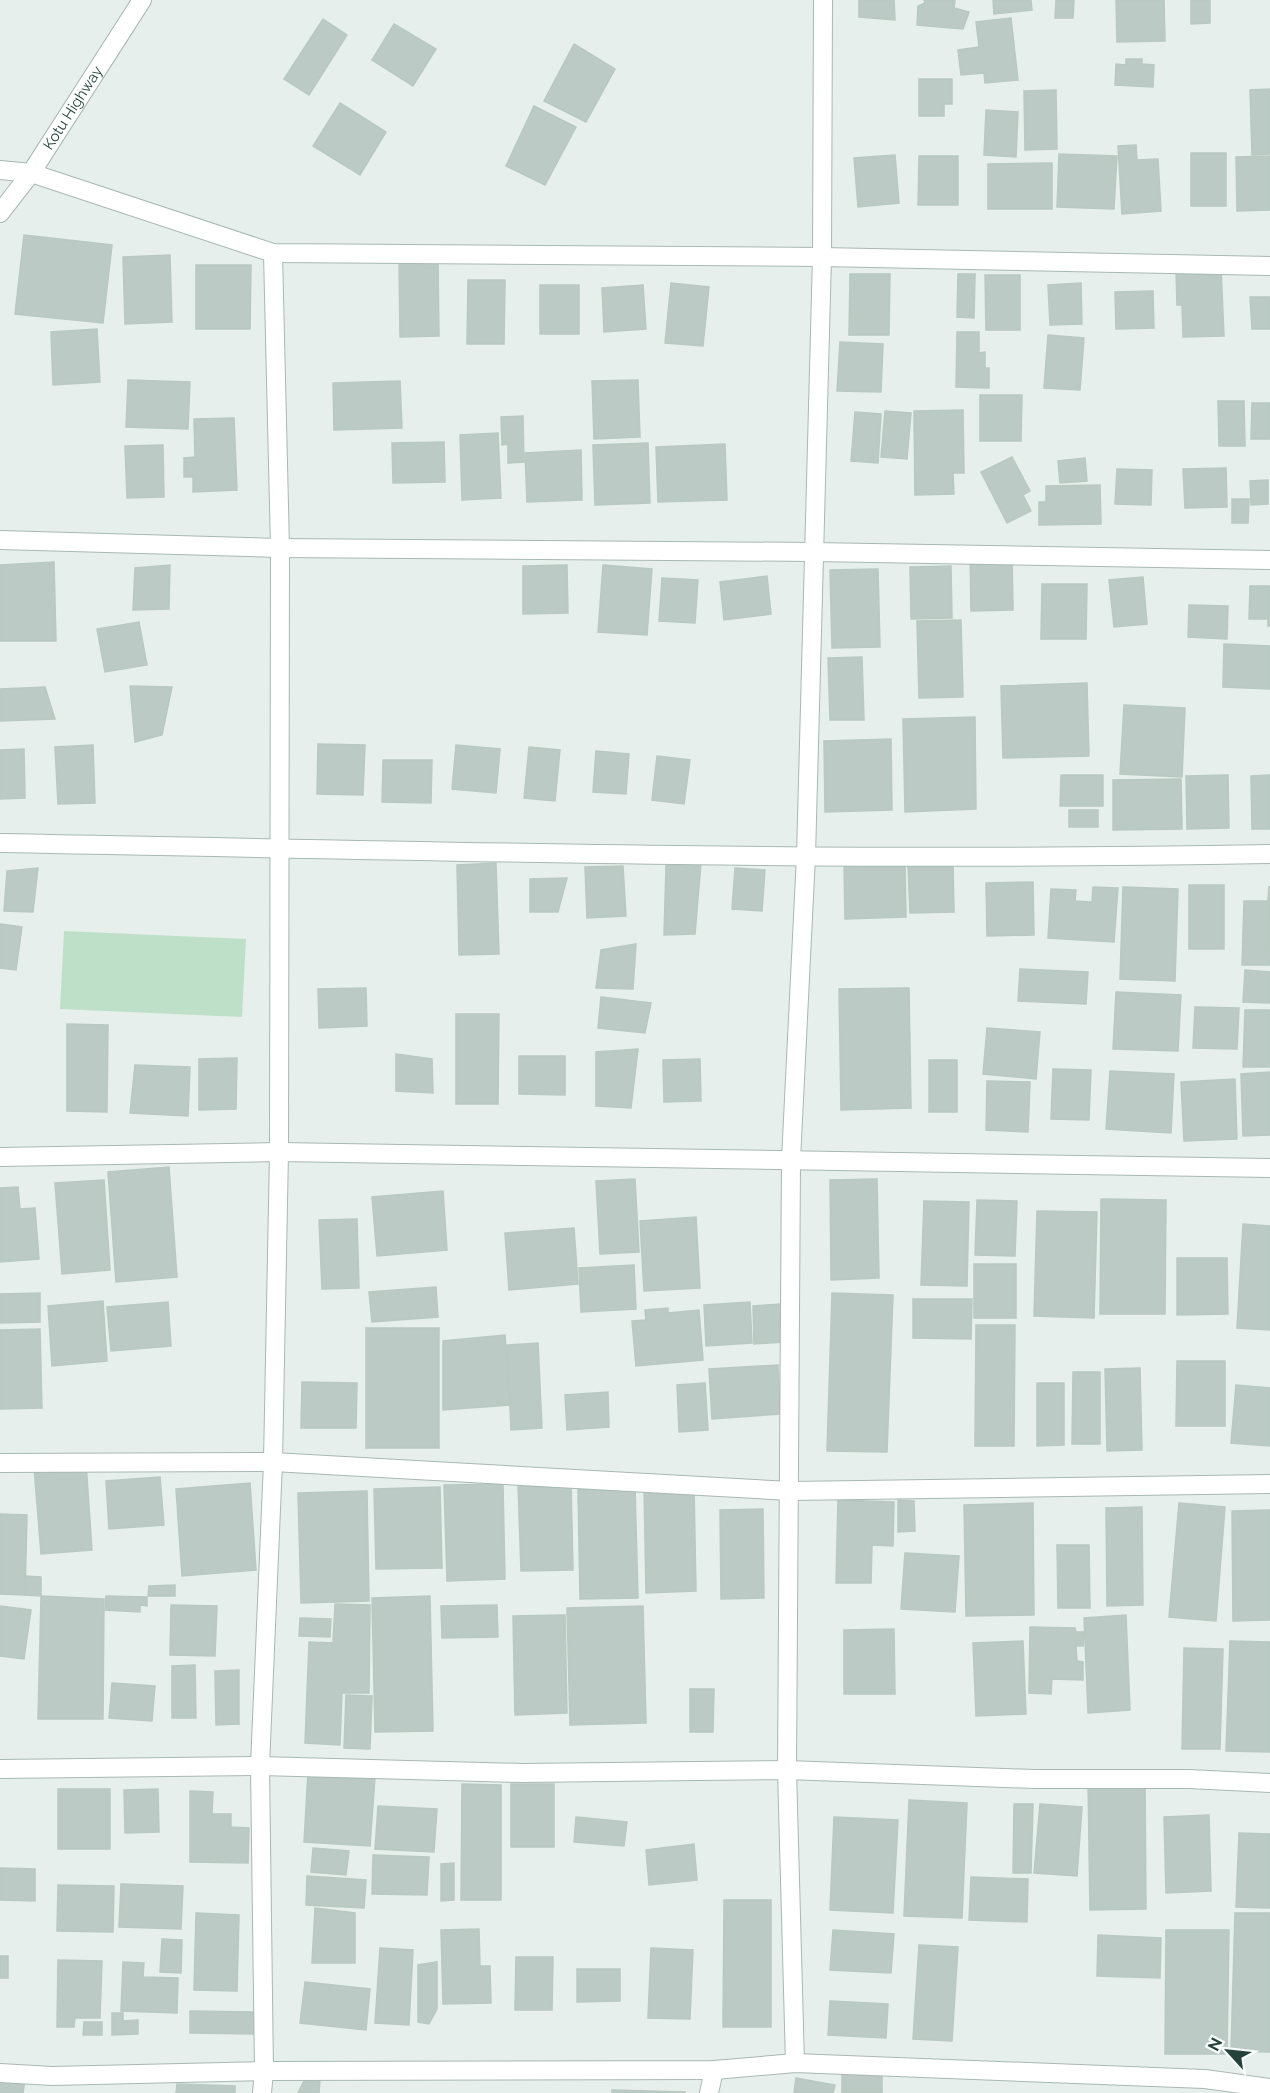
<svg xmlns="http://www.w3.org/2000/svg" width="1270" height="2093" font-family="Raleway,sans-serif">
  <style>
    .green { fill: #bfe0c8 }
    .building { fill: #bbcac4; stroke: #b8c9c2; stroke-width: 1.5 }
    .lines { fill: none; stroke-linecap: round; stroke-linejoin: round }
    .minor-casing { stroke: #a8b8b2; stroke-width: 20 }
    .tertiary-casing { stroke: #a8b8b2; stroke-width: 20 }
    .minor { stroke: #fff; stroke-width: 18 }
    .tertiary { stroke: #fff; stroke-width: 18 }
    .labels { text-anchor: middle; stroke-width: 4.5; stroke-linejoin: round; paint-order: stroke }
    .street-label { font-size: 15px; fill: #24423a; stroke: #f7fbf9 }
  </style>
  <rect width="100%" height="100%" fill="#e6efeb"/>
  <polygon class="green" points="64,931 246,939 242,1017 60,1009"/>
  <g class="building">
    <polygon points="859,0 894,0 895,20 859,17"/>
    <polygon points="924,0 955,0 954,8 969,12 963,29 917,25 918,6 925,3"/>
    <polygon points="993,0 1031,0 1032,10 994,14"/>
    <polygon points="1056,0 1074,0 1073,18 1055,18"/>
    <polygon points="1116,0 1164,0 1165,41 1117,42"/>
    <polygon points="1191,0 1210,0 1210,23 1191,24"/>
    <polygon points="1011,18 1018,80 985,83 984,73 961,75 958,50 979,47 976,22"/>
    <polygon points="323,19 347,35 309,95 284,79"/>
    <polygon points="394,24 436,49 413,86 372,60"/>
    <polygon points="574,44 615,69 586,122 544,101"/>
    <polygon points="1126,59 1142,59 1142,64 1154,65 1153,87 1115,85 1116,64 1126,65"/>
    <polygon points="919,79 952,79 952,104 944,104 944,116 919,116"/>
    <polygon points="1270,89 1270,154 1252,155 1250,90"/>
    <polygon points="1056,90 1057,149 1025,150 1024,91"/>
    <polygon points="340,103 386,132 360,175 313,146"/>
    <polygon points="534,106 576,127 545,185 506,166"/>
    <polygon points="986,110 1018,112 1016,157 984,155"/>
    <polygon points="1136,145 1137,160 1158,159 1161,211 1122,214 1118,146"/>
    <rect x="1191" y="153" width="35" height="53"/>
    <polygon points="1059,154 1117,156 1114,209 1057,207"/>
    <polygon points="895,155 899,203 858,207 854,158"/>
    <polygon points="919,156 958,156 958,205 918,205"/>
    <polygon points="1270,156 1270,210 1237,211 1236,157"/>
    <polygon points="1052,163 1052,209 988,209 988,164"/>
    <polygon points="24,235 112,245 103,323 15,314"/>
    <polygon points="170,255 172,322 125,324 123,257"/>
    <polygon points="399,259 438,259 439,336 400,337"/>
    <polygon points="196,265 251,265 250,329 196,329"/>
    <polygon points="1221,268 1224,336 1183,337 1182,305 1177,305 1176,270"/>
    <polygon points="850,274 890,274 889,335 849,335"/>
    <polygon points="958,274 975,274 974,318 957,317"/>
    <polygon points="985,275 1020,275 1020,330 986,330"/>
    <polygon points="468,280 505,280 504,344 467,344"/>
    <polygon points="671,283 709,287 703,346 665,343"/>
    <polygon points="1081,283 1082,324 1050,325 1048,285"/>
    <rect x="540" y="285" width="39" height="49"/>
    <polygon points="643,285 646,329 604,332 602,288"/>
    <polygon points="1153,291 1154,328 1116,329 1115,292"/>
    <polygon points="1250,297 1270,297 1270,329 1252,329"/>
    <polygon points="97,329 100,382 53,385 51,332"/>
    <polygon points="957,332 979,332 979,353 985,352 985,368 989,368 989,388 956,387"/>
    <polygon points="1048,335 1084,338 1080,390 1044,388"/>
    <polygon points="840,342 883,344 881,392 837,391"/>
    <polygon points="128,380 190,382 188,429 126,427"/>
    <polygon points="638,380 640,437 594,439 592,381"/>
    <polygon points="400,381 402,428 334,430 333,383"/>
    <polygon points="980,395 1022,395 1021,441 980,441"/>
    <polygon points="1218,401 1244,401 1245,446 1219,446"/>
    <polygon points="1252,403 1270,403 1270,439 1251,439"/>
    <polygon points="963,410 964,473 953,473 954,494 915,495 914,411"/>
    <polygon points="885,411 911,413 907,459 881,457"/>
    <polygon points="855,412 881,414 878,463 851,461"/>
    <polygon points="523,416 524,462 508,463 508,444 502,445 501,417"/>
    <polygon points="234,418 237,490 193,492 193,477 184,477 184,458 195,457 194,419"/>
    <polygon points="498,433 501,498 462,500 460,435"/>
    <polygon points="444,442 445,482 393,483 392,443"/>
    <polygon points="648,443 650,503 595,505 593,445"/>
    <polygon points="725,444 727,500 658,502 656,447"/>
    <polygon points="163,445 164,497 127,498 125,446"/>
    <polygon points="581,450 582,500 527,502 525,453"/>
    <polygon points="1012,457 1030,491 1023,495 1031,511 1007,523 981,472"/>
    <polygon points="1085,458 1087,481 1060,483 1058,461"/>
    <polygon points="1226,468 1227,507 1185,508 1183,469"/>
    <polygon points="1117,469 1152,470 1151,505 1115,504"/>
    <polygon points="1268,480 1268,504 1251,505 1250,481"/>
    <polygon points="1100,485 1101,524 1039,525 1039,502 1046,502 1046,486"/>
    <polygon points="1232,499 1249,499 1248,523 1232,523"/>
    <polygon points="1012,553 1013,610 971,611 970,554"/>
    <polygon points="54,562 56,641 0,641 0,565"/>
    <polygon points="170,565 169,609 133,610 135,568"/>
    <polygon points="567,565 568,613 523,614 523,566"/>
    <polygon points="603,565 652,569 647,635 598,632"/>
    <polygon points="951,566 952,618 911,619 910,567"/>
    <polygon points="878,569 880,647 832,648 830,570"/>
    <polygon points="767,576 771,614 724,620 720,582"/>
    <polygon points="1143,577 1147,624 1114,627 1109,580"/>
    <polygon points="662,578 698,580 695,623 659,621"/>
    <polygon points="1042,584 1087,584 1086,639 1041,639"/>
    <polygon points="1250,586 1270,586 1270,626 1268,626 1268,619 1249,619"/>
    <polygon points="1189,605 1228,606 1227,639 1188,637"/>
    <polygon points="961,620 963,697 919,698 917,621"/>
    <polygon points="139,622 147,665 105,672 97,629"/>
    <polygon points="1224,644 1270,646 1270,689 1223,687"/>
    <polygon points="862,657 864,720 830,720 828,658"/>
    <polygon points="1087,683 1089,756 1003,758 1001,686"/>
    <polygon points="130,686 172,687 162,735 135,742"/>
    <polygon points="45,687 55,719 0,721 0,689"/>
    <polygon points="1124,705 1185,708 1182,777 1120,774"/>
    <polygon points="975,717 976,809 905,812 903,719"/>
    <polygon points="891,739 892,810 825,812 824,741"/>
    <polygon points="318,744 365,745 363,795 317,794"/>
    <polygon points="93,745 95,803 58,804 55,747"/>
    <polygon points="456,745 500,749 496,793 452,789"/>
    <polygon points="529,747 560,750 555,801 524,798"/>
    <polygon points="24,749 25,798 0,799 0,750"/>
    <polygon points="596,751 629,754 626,794 593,792"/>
    <polygon points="657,756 690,760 684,804 652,800"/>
    <polygon points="383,760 432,760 431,803 382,802"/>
    <polygon points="1061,775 1103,775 1103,806 1060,806"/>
    <polygon points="1228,775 1229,828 1187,829 1186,776"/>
    <polygon points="1270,775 1270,829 1252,829 1251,776"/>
    <polygon points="1181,779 1182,829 1113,830 1113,780"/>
    <rect x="1069" y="810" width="29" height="17"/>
    <polygon points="496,863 499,954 459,955 457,865"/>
    <polygon points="701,863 695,934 664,935 666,866"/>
    <polygon points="905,864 906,917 845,919 844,866"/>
    <polygon points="953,864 954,912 910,913 908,865"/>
    <polygon points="623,866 626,916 587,918 585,867"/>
    <polygon points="38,868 33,912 4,911 7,871"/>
    <polygon points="735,868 765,870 762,911 732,909"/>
    <polygon points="567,878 558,912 530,912 530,879"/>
    <polygon points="1033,882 1034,935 987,936 986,883"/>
    <rect x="1189" y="885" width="35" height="64"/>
    <polygon points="1269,886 1270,965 1242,965 1244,901 1268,901"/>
    <polygon points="1093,887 1118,888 1114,942 1048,938 1051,889 1076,890 1075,901 1092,902"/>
    <polygon points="1123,887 1178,889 1175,981 1120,979"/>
    <polygon points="0,924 22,927 16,970 0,968"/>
    <polygon points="636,944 633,989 596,988 601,950"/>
    <polygon points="1020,969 1088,972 1086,1004 1018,1001"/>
    <polygon points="1245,970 1270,972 1270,1003 1243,1002"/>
    <polygon points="366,988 367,1026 319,1028 318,989"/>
    <polygon points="909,988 911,1108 841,1110 839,989"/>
    <polygon points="1116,992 1181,995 1178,1051 1113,1049"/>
    <polygon points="601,997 651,1003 645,1033 598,1028"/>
    <polygon points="1195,1007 1239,1008 1237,1049 1193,1048"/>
    <polygon points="1245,1010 1270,1010 1270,1067 1243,1067"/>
    <polygon points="456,1014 499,1014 498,1104 456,1104"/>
    <polygon points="67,1024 108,1025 107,1112 67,1111"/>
    <polygon points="987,1028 1040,1032 1036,1079 983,1074"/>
    <polygon points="638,1049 631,1108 596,1106 596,1052"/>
    <polygon points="396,1054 432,1059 433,1093 396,1091"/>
    <polygon points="519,1056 565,1056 565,1095 519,1094"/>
    <polygon points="237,1058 236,1109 199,1110 199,1059"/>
    <polygon points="700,1059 701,1101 664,1102 663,1060"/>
    <rect x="929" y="1060" width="28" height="52"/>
    <polygon points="135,1065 190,1067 188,1116 130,1113"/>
    <polygon points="1053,1069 1091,1070 1089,1120 1051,1119"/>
    <polygon points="1110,1071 1174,1074 1171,1133 1106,1129"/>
    <polygon points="1270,1072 1270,1135 1243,1136 1241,1074"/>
    <polygon points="1235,1079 1237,1139 1184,1141 1181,1082"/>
    <polygon points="987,1081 1030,1082 1028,1132 986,1130"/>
    <polygon points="169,1167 177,1277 116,1282 108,1172"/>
    <polygon points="635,1179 639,1252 600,1254 596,1181"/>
    <polygon points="877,1179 879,1278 831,1280 830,1180"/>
    <polygon points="104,1180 110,1270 62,1274 55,1183"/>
    <polygon points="18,1187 20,1209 35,1208 39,1259 0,1262 0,1188"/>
    <polygon points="443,1191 447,1250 377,1256 372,1197"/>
    <polygon points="1101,1199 1166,1200 1165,1314 1100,1314"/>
    <polygon points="977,1200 1017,1201 1015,1256 975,1255"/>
    <polygon points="924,1201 969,1202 967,1286 921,1285"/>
    <polygon points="1037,1211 1097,1212 1094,1318 1034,1316"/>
    <polygon points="696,1217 700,1288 644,1291 640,1221"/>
    <polygon points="357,1219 359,1288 322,1289 319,1220"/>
    <polygon points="1243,1224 1270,1226 1270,1330 1237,1328"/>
    <polygon points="574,1228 578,1284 509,1290 505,1233"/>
    <polygon points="1177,1258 1227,1258 1228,1314 1177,1315"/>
    <rect x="974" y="1264" width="42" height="54"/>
    <polygon points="634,1265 636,1309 581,1312 579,1268"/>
    <polygon points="436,1287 438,1317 372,1322 369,1292"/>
    <polygon points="40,1293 40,1322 0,1323 0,1294"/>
    <polygon points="832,1293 893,1295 887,1452 827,1451"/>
    <polygon points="913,1299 972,1299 971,1339 913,1338"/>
    <polygon points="103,1301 107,1361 52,1366 48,1306"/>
    <polygon points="168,1302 171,1346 111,1351 107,1307"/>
    <polygon points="750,1302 752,1343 706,1346 704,1305"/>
    <polygon points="781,1304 783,1342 754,1344 753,1306"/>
    <polygon points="668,1308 668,1313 699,1310 703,1360 636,1366 632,1321 646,1320 645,1310"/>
    <polygon points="976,1325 1015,1325 1014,1446 975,1446"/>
    <rect x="366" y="1328" width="73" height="120"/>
    <polygon points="40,1329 42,1408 0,1409 0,1330"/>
    <polygon points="505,1335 510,1405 443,1410 443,1341"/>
    <polygon points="538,1343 542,1428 511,1430 507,1345"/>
    <polygon points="1177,1361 1225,1361 1225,1426 1176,1426"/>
    <polygon points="778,1365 780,1414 712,1419 709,1369"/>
    <polygon points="1140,1368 1142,1450 1107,1451 1105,1369"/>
    <polygon points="1073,1372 1100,1372 1100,1444 1072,1444"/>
    <polygon points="302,1382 357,1383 356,1428 301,1428"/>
    <polygon points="705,1383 708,1430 679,1432 677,1385"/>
    <polygon points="1037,1383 1064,1383 1064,1445 1037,1446"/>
    <polygon points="1236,1385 1270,1388 1270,1446 1231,1443"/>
    <polygon points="608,1392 609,1427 567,1430 565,1395"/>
    <polygon points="86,1463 92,1550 41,1554 34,1467"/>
    <polygon points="160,1477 164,1525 109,1529 106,1481"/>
    <polygon points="571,1482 573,1570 521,1571 518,1484"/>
    <polygon points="250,1483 256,1570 182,1576 176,1489"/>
    <polygon points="503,1484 505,1579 447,1581 444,1485"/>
    <polygon points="694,1486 696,1591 646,1593 644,1487"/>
    <polygon points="440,1487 442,1568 376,1569 374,1489"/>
    <polygon points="635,1487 638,1598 580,1599 578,1489"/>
    <polygon points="367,1491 369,1601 301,1603 298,1493"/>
    <polygon points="838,1500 894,1502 893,1546 872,1545 871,1583 836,1583"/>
    <polygon points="898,1500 914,1501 915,1531 898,1532"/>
    <polygon points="1033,1503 1034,1615 966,1616 964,1505"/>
    <polygon points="1179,1503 1225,1507 1216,1621 1169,1617"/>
    <polygon points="1142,1507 1143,1605 1107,1606 1106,1508"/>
    <polygon points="763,1509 764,1598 721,1599 720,1510"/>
    <polygon points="1270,1510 1270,1620 1233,1621 1232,1511"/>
    <polygon points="0,1514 27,1515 25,1595 0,1594"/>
    <polygon points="1057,1545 1089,1545 1090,1608 1058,1608"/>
    <polygon points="905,1553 959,1556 955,1612 901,1609"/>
    <polygon points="25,1576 41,1577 41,1596 25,1595"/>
    <polygon points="175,1585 175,1596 148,1596 149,1586"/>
    <polygon points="41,1596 104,1599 103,1719 38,1719"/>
    <polygon points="106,1596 147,1597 147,1606 140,1605 140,1612 105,1610"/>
    <polygon points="430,1596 433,1731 375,1732 372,1598"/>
    <polygon points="335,1604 370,1605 369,1693 342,1693 340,1745 305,1743 309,1642 333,1643"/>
    <polygon points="171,1605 217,1606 215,1656 170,1655"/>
    <polygon points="497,1605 498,1637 442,1638 441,1606"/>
    <polygon points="0,1606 31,1610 24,1659 0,1656"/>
    <polygon points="643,1606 646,1723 570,1725 567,1608"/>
    <polygon points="565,1615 567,1713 515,1715 513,1616"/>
    <polygon points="1126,1615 1130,1710 1088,1713 1084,1618"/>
    <polygon points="300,1618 331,1619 330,1637 299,1636"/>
    <polygon points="1030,1627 1075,1628 1076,1632 1084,1632 1083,1646 1076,1646 1077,1661 1083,1662 1083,1680 1052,1679 1051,1694 1029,1693"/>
    <polygon points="894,1629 895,1694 844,1694 844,1630"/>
    <polygon points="1023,1641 1026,1714 976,1716 973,1643"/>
    <polygon points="1230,1641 1270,1642 1270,1752 1226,1751"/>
    <polygon points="1184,1648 1223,1649 1220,1749 1182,1749"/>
    <polygon points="195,1665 196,1718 172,1718 172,1666"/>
    <polygon points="239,1670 239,1724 216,1725 215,1671"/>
    <polygon points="112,1683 155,1686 152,1721 109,1718"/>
    <polygon points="690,1689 714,1689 713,1732 690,1732"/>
    <polygon points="346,1695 372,1696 370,1749 344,1748"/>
    <polygon points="308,1773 375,1777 370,1846 304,1842"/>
    <polygon points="1145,1780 1146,1909 1090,1910 1088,1781"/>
    <polygon points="462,1784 501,1785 501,1900 461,1900"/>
    <rect x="511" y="1784" width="43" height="63"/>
    <rect x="58" y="1789" width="52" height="60"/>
    <polygon points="158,1789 159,1832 125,1833 124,1790"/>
    <polygon points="190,1791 213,1792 212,1814 231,1814 231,1827 249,1828 248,1863 190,1862"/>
    <polygon points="909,1800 967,1803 962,1918 904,1916"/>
    <polygon points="1014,1804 1033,1804 1031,1873 1013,1873"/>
    <polygon points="1040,1804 1082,1807 1077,1876 1034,1873"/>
    <polygon points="378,1806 437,1809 434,1852 375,1849"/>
    <polygon points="1209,1815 1211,1891 1166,1893 1164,1817"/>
    <polygon points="576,1817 627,1822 624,1846 574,1842"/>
    <polygon points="834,1817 898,1820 893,1913 830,1910"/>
    <polygon points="1239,1833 1270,1834 1270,1908 1236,1907"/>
    <polygon points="694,1844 697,1880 649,1885 646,1850"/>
    <polygon points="313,1848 349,1851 346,1875 311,1872"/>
    <polygon points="373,1855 429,1857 427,1895 372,1894"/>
    <polygon points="454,1863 454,1900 441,1901 441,1864"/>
    <polygon points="0,1868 35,1869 35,1901 0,1900"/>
    <polygon points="307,1876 366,1880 364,1908 306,1905"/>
    <polygon points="971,1877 1028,1879 1027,1922 969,1920"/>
    <polygon points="121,1884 183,1886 181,1929 119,1927"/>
    <polygon points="58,1885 114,1886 113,1932 57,1931"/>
    <polygon points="724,1900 771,1900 771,2027 723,2027"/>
    <polygon points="315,1908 355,1913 355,1963 312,1963"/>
    <polygon points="196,1913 239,1915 237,1991 194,1990"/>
    <polygon points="1235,1913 1270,1913 1270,2052 1231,2051"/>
    <polygon points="479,1929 480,1966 490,1966 491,2003 443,2004 441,1930"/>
    <polygon points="833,1930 894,1934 891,1973 830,1970"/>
    <polygon points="1166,1930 1229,1930 1227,2054 1165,2054"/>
    <polygon points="1098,1935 1161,1938 1160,1978 1097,1976"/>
    <polygon points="162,1939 182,1940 181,1973 160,1972"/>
    <polygon points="919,1945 958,1947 952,2041 913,2039"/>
    <polygon points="380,1948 413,1950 409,2025 375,2023"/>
    <polygon points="651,1948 693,1950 690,2019 648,2018"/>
    <rect x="0" y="1956" width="8" height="22"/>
    <polygon points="516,1957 553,1957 552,2010 515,2010"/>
    <polygon points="58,1960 102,1961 100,2018 75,2018 74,2027 57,2027"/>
    <polygon points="123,1962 144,1963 143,1977 178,1978 177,2013 121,2011"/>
    <polygon points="437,1962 437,2009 429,2024 418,2022 418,1965"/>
    <polygon points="577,1969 620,1969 620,2001 577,2002"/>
    <polygon points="305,1982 370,1989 366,2030 300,2023"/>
    <polygon points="830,2001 888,2004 886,2038 828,2035"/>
    <polygon points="190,2011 255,2012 254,2034 190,2033"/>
    <polygon points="112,2013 123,2013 123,2021 138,2020 138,2034 112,2035"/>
    <polygon points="84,2022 102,2022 102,2035 83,2035"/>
    <rect x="842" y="2069" width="40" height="24"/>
    <polygon points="0,2075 25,2079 23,2093 0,2093"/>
    <polygon points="796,2078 835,2085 833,2093 794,2093"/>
    <polygon points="320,2079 319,2093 298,2093 304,2081"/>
    <polygon points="177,2084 235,2086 235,2093 176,2093"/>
    <polygon points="612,2090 685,2092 685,2093 612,2093"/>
  </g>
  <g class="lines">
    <defs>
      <g id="minor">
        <polyline points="0,170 31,173 273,253 822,257 1270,266"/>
        <polyline points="0,540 280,548 813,552 1270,560"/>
        <path d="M0 843C423 851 847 862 1270 854"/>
        <polyline points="0,1157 279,1152 1270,1168"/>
        <polyline points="0,1463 273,1462 790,1491 1270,1484"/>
        <polyline points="0,1769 260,1766 522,1773 787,1770 1034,1779 1189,1779 1270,1783"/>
        <polyline points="795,2063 787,1770 791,1160 806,856 822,257 823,0"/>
        <polyline points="0,2073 52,2076 264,2071 714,2070 795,2063 1205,2079 1270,2088"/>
        <polyline points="262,2093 264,2071 260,1766 273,1462 279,1152 280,548 273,253"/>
        <polyline points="709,2093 714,2070"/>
      </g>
      <g id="tertiary">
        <path id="s1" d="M0 213 31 173 142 0"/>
      </g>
    </defs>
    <use href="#minor" class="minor-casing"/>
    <use href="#tertiary" class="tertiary-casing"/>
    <use href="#minor" class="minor"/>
    <use href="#tertiary" class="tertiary"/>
  </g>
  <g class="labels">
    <g class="street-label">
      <text dy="5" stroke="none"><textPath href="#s1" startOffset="128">Kotu Highway</textPath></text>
    </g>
  </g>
  <g transform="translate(1228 2051) rotate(297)" stroke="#f7fbf9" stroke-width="4.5" paint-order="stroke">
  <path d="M0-4.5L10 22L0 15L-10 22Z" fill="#24423a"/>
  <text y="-9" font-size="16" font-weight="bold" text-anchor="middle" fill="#24423a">N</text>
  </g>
</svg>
